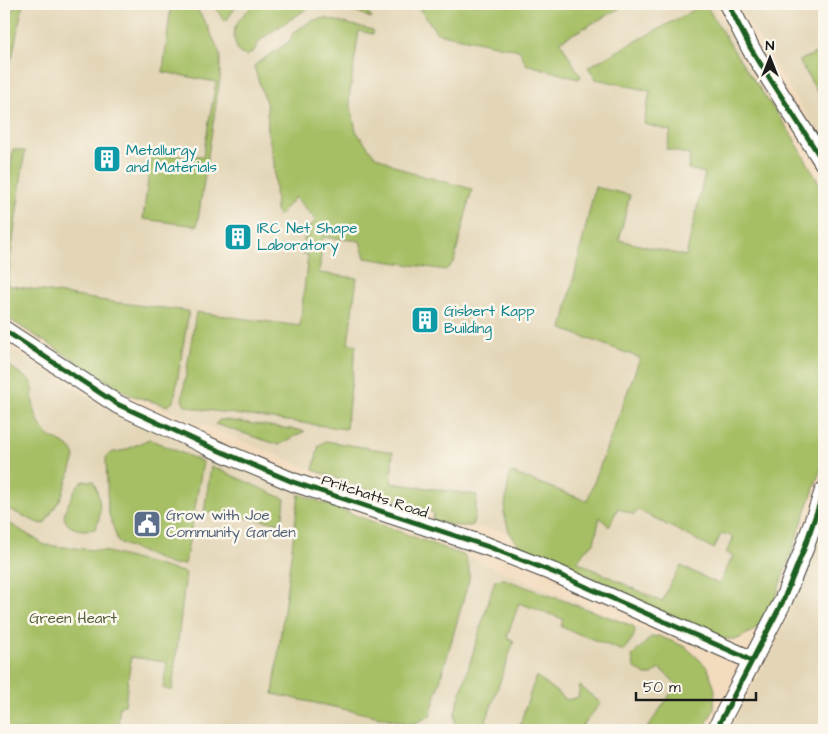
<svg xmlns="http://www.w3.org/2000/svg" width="828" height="734" font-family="'Architects Daughter',sans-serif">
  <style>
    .built { fill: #e3d6b7 }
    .green { fill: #a6bf65; stroke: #616e40; fill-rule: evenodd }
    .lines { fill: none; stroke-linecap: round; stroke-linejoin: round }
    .tertiary-casing { stroke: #3c3934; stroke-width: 20 }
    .tertiary { stroke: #fff; stroke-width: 18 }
    .cycleway-casing { stroke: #fbf7ec; stroke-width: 8 }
    .cycleway { stroke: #1b5e20; stroke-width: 5 }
    .labels { text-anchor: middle; stroke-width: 5; stroke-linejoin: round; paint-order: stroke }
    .culture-label { font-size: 15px; fill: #0d838f; stroke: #fbf7ec; text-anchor: start }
    .street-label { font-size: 15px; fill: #1c1c1c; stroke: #fbf7ec }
    .service-label { font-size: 15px; fill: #4e5e75; stroke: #fbf7ec; text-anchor: start }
    .park-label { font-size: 15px; fill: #535d39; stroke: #fbf7ec }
  </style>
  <rect width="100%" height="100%" fill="#fbf7ec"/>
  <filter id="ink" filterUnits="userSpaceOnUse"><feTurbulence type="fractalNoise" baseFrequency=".02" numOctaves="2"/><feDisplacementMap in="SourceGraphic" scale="10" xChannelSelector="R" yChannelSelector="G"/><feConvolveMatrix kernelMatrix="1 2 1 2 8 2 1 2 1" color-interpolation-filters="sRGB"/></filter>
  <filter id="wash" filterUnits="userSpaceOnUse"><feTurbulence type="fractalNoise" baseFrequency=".0096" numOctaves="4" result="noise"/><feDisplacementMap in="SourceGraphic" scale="20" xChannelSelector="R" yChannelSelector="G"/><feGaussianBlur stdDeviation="1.12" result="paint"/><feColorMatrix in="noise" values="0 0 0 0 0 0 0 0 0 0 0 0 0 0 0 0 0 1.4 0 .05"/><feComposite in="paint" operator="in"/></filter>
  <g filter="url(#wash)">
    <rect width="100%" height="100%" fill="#f3dbbe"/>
    <g class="built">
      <polygon points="4,4 713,4 736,49 793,137 824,192 824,460 772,608 756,629 738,639 701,633 575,571 521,548 508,532 472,526 456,526 432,520 434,513 343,482 130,395 4,316"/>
      <polygon points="737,4 824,4 824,143 777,68"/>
      <polygon points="4,345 118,414 292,490 465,556 686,647 695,730 4,730"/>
      <polygon points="824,523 824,730 729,730 776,643 811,563"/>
    </g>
    <g class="green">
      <polygon points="15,4 23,4 12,58 6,64 4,63 4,9 14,10"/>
      <polygon points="171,4 194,4 208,27 220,54 220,79 197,226 143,219 151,155 203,156 216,82 163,72"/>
      <polygon points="214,4 238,4 226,21 223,20"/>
      <path d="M255 4H324L313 5 277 28 260 40 254 51 246 56 239 53C228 30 236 20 255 4Z"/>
      <polygon points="335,4 363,4 372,19 350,8"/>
      <polygon points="416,4 628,4 560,41 581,77 578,79 526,64 519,50 437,33"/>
      <path d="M705 4 738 57 793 137 824 192V460L772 608 756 629 738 639H715L575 571 521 548 509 532 504 513 510 472 587 501 640 358 562 329 595 187 630 195 619 240 686 256 705 173 688 169 690 155 666 149 671 131 644 124 650 91 596 79 588 67ZM618 508 634 515 638 510 714 549 721 534 729 535 733 539 726 553 733 556 719 584 681 566 669 586 662 602 578 562 584 551 594 543 600 517 609 527Z"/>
      <polygon points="324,18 373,30 373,34 359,31 349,98 356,131 374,155 408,172 472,189 454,262 446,270 365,258 360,241 323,237 319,273 357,278 348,343 356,345 346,429 198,409 185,405 182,400 196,312 300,326 308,255 301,254 304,238 309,237 307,229 316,220 295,197 279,216 276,211 274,162 268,132 267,106 254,67 256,64 289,42 293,33 311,21"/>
      <polygon points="824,49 824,103 799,61"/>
      <polygon points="13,149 25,151 7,285 112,302 189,311 174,401 168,406 130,395 4,316 4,227"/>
      <path d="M4 362 32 382C32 400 34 421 47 434 57 443 73 443 75 458L61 498 44 524 38 523 4 507Z"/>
      <polygon points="219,420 226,420 305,431 279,445 215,424"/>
      <polygon points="149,439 203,462 185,564 172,565 118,542 108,511 106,458 110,453 125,450"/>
      <polygon points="326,441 393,452 391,483 477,495 475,515 472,526 456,526 432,520 434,513 313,470 319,445"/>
      <polygon points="211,466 285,499 282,523 204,512"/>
      <path d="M83 481H93C100 494 103 516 95 529 83 532 60 529 65 511 67 506 70 501 72 496 75 490 77 484 83 481Z"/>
      <polygon points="299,494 465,556 469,568 469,580 430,716 413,724 273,694"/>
      <polygon points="4,520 45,545 104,551 186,573 172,691 163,688 167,662 131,657 125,705 120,706 117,730 89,730 86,728 86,730 4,730"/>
      <polygon points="504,579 633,626 635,630 633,638 623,651 561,627 563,619 519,603 507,637 514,641 483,730 464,730 455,725 455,712 495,580"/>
      <polygon points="659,636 686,647 708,668 715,690 714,709 703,730 646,730 677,684 660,669 652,675 645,675 634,667 632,656 651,637"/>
      <polygon points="536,676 567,700 578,697 580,686 601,703 579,730 527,730 520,724"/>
    </g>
  </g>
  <g filter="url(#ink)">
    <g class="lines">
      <defs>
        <g id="tertiary">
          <polyline points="728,4 751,49 824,163"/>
          <polyline points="4,330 117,404 208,446 293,482 489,547 555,573 742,656 751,661"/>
          <polyline points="716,730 783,601 804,549 824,491"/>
        </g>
      </defs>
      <use href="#tertiary" class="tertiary-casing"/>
      <use href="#tertiary" class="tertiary"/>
      <defs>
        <g id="cycleway">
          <polyline points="728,4 751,49 824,163"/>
          <polyline points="4,330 117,404 208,446 293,482 489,547 555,573 742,656 751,661"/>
          <polyline points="716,730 783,601 804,549 824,491"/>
        </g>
      </defs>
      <use href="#cycleway" class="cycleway-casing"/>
      <use href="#cycleway" class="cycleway"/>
    </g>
  </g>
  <defs>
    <symbol id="building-square" viewBox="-11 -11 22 22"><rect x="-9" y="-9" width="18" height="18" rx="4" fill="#0f9aa8" stroke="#fbf7ec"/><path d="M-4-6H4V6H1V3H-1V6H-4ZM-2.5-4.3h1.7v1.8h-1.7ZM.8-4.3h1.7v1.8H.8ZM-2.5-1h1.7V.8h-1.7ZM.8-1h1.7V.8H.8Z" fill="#fff"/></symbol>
    <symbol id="civic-square" viewBox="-11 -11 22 22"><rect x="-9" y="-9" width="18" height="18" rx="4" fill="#5c6f8a" stroke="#fbf7ec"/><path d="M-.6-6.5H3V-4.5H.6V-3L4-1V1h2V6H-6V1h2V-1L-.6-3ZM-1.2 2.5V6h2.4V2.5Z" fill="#fff"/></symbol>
  </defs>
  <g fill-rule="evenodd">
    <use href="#building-square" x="91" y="143" width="32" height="32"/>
    <use href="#building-square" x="222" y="221" width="32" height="32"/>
    <use href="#building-square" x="409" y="304" width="32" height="32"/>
    <use href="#civic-square" x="131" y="508" width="32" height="32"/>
  </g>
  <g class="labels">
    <g class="culture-label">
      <text x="126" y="155">Metallurgy<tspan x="126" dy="17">and Materials</tspan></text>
      <text x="257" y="233">IRC Net Shape<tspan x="257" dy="17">Laboratory</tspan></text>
      <text x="444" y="316">Gisbert Kapp<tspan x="444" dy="17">Building</tspan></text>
    </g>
    <g class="street-label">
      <text transform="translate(375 496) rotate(18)" y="5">Pritchatts Road</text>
    </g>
    <g class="service-label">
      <text x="166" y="520">Grow with Joe<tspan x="166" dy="17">Community Garden</tspan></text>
    </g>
    <g class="park-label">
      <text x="73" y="623">Green Heart</text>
    </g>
  </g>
  <rect width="828" height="734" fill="none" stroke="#fbf7ec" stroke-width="20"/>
  <g transform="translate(770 58)" stroke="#fbf7ec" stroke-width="4" paint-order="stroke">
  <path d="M0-4L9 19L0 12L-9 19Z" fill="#1c1c1c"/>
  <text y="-8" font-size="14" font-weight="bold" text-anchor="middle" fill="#1c1c1c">N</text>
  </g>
  <path d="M636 692v8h120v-8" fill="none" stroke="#1c1c1c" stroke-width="2.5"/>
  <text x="643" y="692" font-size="15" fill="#1c1c1c" stroke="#fbf7ec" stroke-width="4" paint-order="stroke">50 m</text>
</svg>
